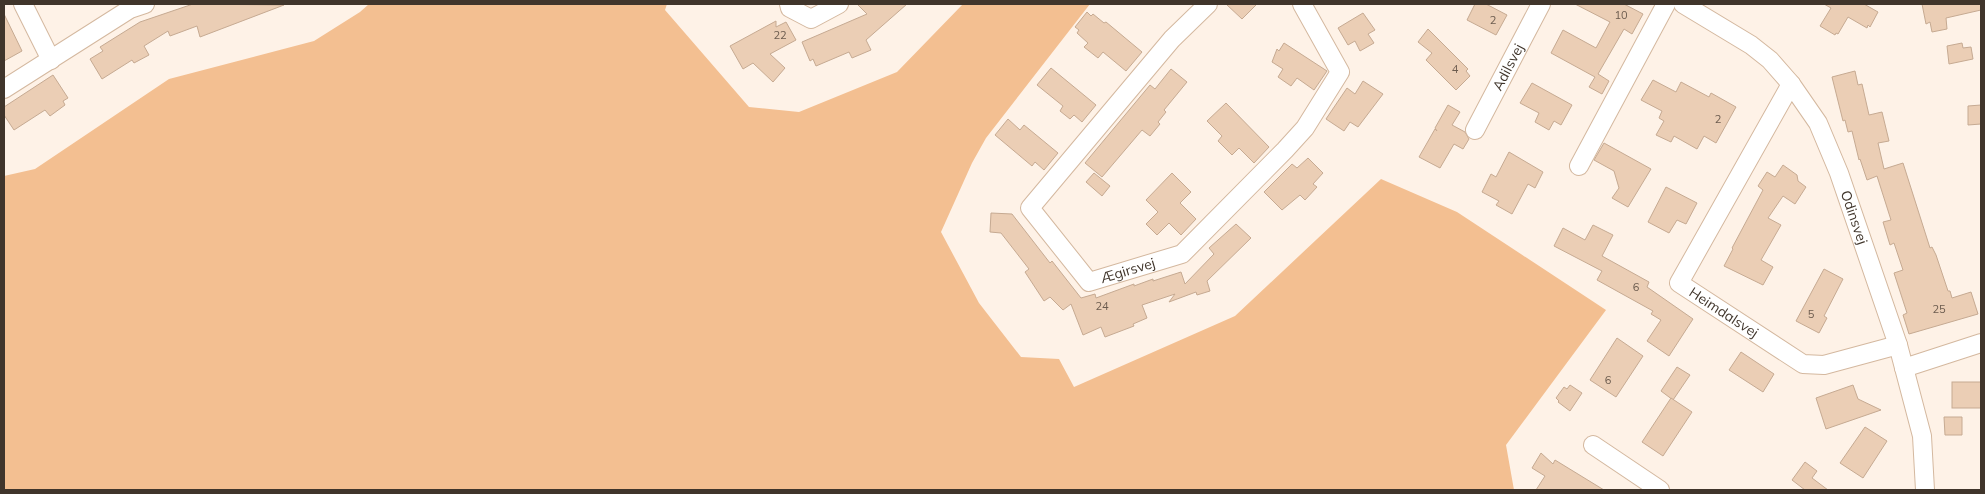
<svg xmlns="http://www.w3.org/2000/svg" width="1985" height="494" font-family="Mulish,sans-serif">
  <style>
    .green { fill: #f3bf91 }
    .building { fill: #ebceb5; stroke: #c6aa92 }
    .lines { fill: none; stroke-linecap: round; stroke-linejoin: round }
    .minor-casing { stroke: #d4b89f; stroke-width: 20 }
    .minor { stroke: #fff; stroke-width: 18 }
    .labels { text-anchor: middle; stroke-width: 5; stroke-linejoin: round; paint-order: stroke }
    .number-label { font-size: 11px; fill: #6b5b4e }
    .street-label { font-size: 14px; fill: #40352b; stroke: #fff }
  </style>
  <rect width="100%" height="100%" fill="#fef2e7"/>
  <polygon class="green" points="369,4 667,4 665,10 749,107 799,112 897,72 963,4 1090,4 986,138 972,163 941,232 979,303 1021,357 1059,359 1074,387 1235,316 1381,179 1457,212 1606,310 1506,445 1514,490 4,490 4,176 35,169 169,79 314,41 360,12"/>
  <g class="building">
    <polygon points="193,4 284,5 200,37 197,26 170,36 168,31 144,46 149,55 134,63 132,60 102,79 90,59 103,51 100,47 140,22"/>
    <polygon points="857,4 907,4 866,40 871,50 852,58 849,52 816,66 813,59 810,61 802,42 867,14"/>
    <polygon points="1226,4 1257,4 1242,19"/>
    <polygon points="1475,4 1486,4 1507,15 1496,35 1467,20"/>
    <polygon points="1575,4 1624,4 1643,14 1632,34 1624,29 1598,74 1609,81 1602,94 1589,87 1595,77 1551,53 1563,30 1596,48 1610,22"/>
    <polygon points="1824,4 1864,4 1878,12 1870,27 1868,25 1867,28 1848,17 1838,34 1836,33 1835,35 1820,26 1831,8"/>
    <polygon points="1922,4 1981,4 1981,10 1946,18 1947,29 1932,32 1930,22 1926,24"/>
    <polygon points="1087,12 1091,16 1093,14 1104,23 1106,22 1142,52 1126,71 1103,52 1098,58 1084,47 1088,43 1077,33 1079,30 1075,27"/>
    <polygon points="1363,13 1375,30 1368,34 1374,43 1360,51 1355,41 1348,45 1338,28"/>
    <polygon points="4,14 22,51 4,61"/>
    <polygon points="776,21 776,27 786,22 796,40 770,54 785,68 773,82 753,63 743,69 730,46"/>
    <polygon points="1428,29 1468,69 1466,71 1470,76 1456,90 1426,60 1432,53 1418,42"/>
    <polygon points="1284,43 1327,71 1314,90 1297,78 1291,86 1278,77 1283,69 1272,62 1277,49 1279,51"/>
    <polygon points="1962,43 1963,48 1971,47 1973,59 1949,64 1947,46"/>
    <polygon points="1051,68 1096,105 1082,122 1074,115 1070,119 1060,111 1063,106 1037,85"/>
    <polygon points="1171,69 1187,82 1164,110 1166,112 1158,122 1160,124 1150,136 1142,130 1102,177 1085,163 1150,85 1155,89"/>
    <polygon points="1855,71 1858,85 1862,84 1869,115 1882,112 1889,141 1878,143 1884,169 1903,163 1930,248 1932,247 1936,255 1948,291 1950,291 1952,298 1971,292 1978,314 1909,334 1903,315 1907,313 1894,273 1903,270 1894,243 1890,245 1883,222 1891,220 1877,176 1867,180 1860,159 1859,160 1852,131 1848,132 1845,120 1843,121 1832,77"/>
    <polygon points="53,75 68,98 63,101 65,105 50,116 45,110 14,130 4,115 4,107"/>
    <polygon points="1653,80 1676,92 1681,82 1709,97 1711,93 1736,107 1716,143 1704,136 1697,149 1674,136 1671,142 1656,135 1664,121 1659,118 1662,111 1641,100"/>
    <polygon points="1363,81 1383,94 1358,127 1350,122 1344,131 1326,119 1347,88 1355,94"/>
    <polygon points="1532,83 1572,105 1561,125 1554,121 1549,130 1535,122 1539,113 1520,103"/>
    <polygon points="1226,103 1269,147 1254,163 1239,148 1232,155 1218,141 1222,136 1207,121"/>
    <polygon points="1448,105 1460,112 1452,125 1465,132 1469,139 1463,149 1454,144 1440,168 1419,157 1435,129 1437,131 1435,128"/>
    <polygon points="1981,105 1981,124 1968,125 1968,106"/>
    <polygon points="1008,119 1020,130 1024,125 1058,153 1044,170 1035,162 1032,166 995,135"/>
    <polygon points="1604,143 1651,169 1628,207 1612,198 1619,188 1614,171 1594,160"/>
    <polygon points="1509,152 1543,172 1535,188 1528,184 1512,214 1496,205 1499,201 1482,192 1491,174 1496,177"/>
    <polygon points="1308,158 1323,173 1313,184 1317,187 1305,200 1300,195 1282,210 1264,192 1292,164 1297,168"/>
    <polygon points="1783,165 1797,175 1798,181 1806,187 1795,204 1783,196 1768,218 1781,225 1761,260 1773,267 1763,285 1724,266 1733,249 1732,248 1763,190 1758,186 1767,172 1775,177"/>
    <polygon points="1094,173 1110,186 1102,196 1086,182"/>
    <polygon points="1172,173 1191,192 1180,203 1196,219 1181,235 1169,223 1157,235 1146,224 1158,212 1146,200"/>
    <polygon points="1666,187 1697,203 1686,224 1677,220 1669,233 1648,222"/>
    <polygon points="991,213 1012,214 1050,263 1052,261 1081,298 1095,294 1096,298 1134,284 1134,286 1153,279 1153,281 1181,272 1185,284 1214,254 1209,248 1236,224 1251,238 1207,281 1210,291 1197,295 1196,292 1169,302 1175,294 1142,305 1147,318 1133,324 1134,326 1105,337 1101,327 1083,335 1071,304 1063,310 1050,297 1044,301 1025,272 1029,269 1001,233 990,232"/>
    <polygon points="1593,225 1613,235 1602,256 1649,282 1647,287 1693,319 1669,356 1647,341 1661,320 1651,314 1653,311 1597,280 1602,271 1554,246 1563,228 1585,240"/>
    <polygon points="1824,269 1843,279 1824,316 1827,318 1819,333 1796,321"/>
    <polygon points="1617,338 1643,356 1616,397 1590,380"/>
    <polygon points="1741,352 1774,374 1763,392 1729,370"/>
    <polygon points="1677,367 1690,375 1673,400 1661,391"/>
    <rect x="1952" y="382" width="29" height="26"/>
    <polygon points="1570,385 1582,393 1570,411 1558,402 1559,401 1556,398 1564,387 1567,389"/>
    <polygon points="1853,385 1858,399 1881,410 1826,429 1816,398"/>
    <polygon points="1671,398 1692,412 1663,456 1642,442"/>
    <polygon points="1944,417 1962,417 1962,435 1945,435"/>
    <polygon points="1865,427 1887,441 1863,478 1840,463"/>
    <polygon points="1541,453 1553,464 1555,460 1604,490 1536,490 1545,476 1532,468"/>
    <polygon points="1805,462 1817,471 1812,478 1828,490 1805,490 1792,480"/>
  </g>
  <g class="lines">
    <defs>
      <g id="minor">
        <polyline points="23,4 51,60"/>
        <polyline points="789,4 790,8 811,19 839,4"/>
        <path id="s1" d="M1208 4 1172 39 1030 208 1089 282 1182 254 1285 150 1305 128 1340 72 1302 4"/>
        <path id="s2" d="M1683 4 1751 45 1770 60 1791 84 1818 123 1839 173 1898 345 1922 436 1925 490"/>
        <path id="s3" d="M1791 84 1679 283 1803 364 1824 365 1898 345"/>
        <polyline points="4,89 130,9 145,4"/>
        <path id="s4" d="M1475 130 1541 4"/>
        <polyline points="1579,166 1666,4"/>
        <polyline points="1904,368 1981,343"/>
        <polyline points="1593,445 1660,490"/>
      </g>
    </defs>
    <use href="#minor" class="minor-casing"/>
    <use href="#minor" class="minor"/>
  </g>
  <g class="labels">
    <g class="number-label">
      <text x="1621" y="19">10</text>
      <text x="1493" y="24">2</text>
      <text x="780" y="39">22</text>
      <text x="1455" y="73">4</text>
      <text x="1718" y="123">2</text>
      <text x="1636" y="291">6</text>
      <text x="1102" y="310">24</text>
      <text x="1939" y="313">25</text>
      <text x="1811" y="318">5</text>
      <text x="1608" y="384">6</text>
    </g>
    <g class="street-label">
      <text dy="5" stroke="none"><textPath href="#s4" startOffset="71">Adilsvej</textPath></text>
      <text dy="5" stroke="none"><textPath href="#s2" startOffset="284">Odinsvej</textPath></text>
      <text dy="5" stroke="none"><textPath href="#s1" startOffset="406">Ægirsvej</textPath></text>
      <text dy="5" stroke="none"><textPath href="#s3" startOffset="282">Heimdalsvej</textPath></text>
    </g>
  </g>
  <rect width="1985" height="494" fill="none" stroke="#40352b" stroke-width="10"/>
</svg>
